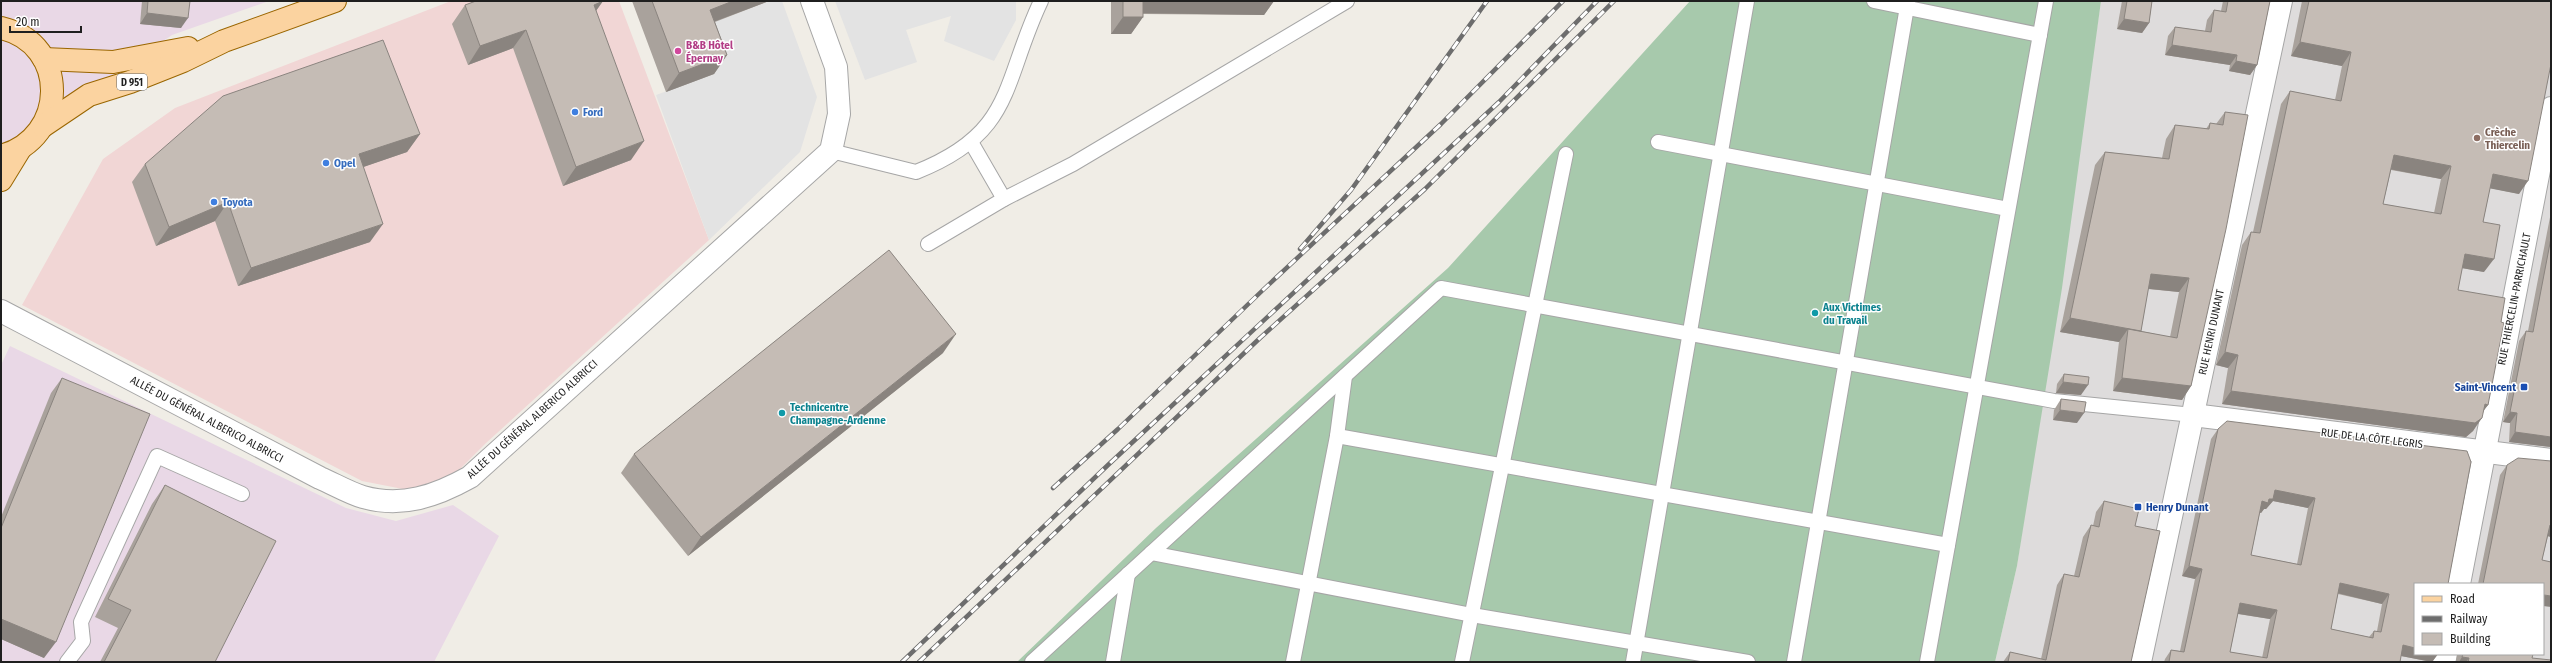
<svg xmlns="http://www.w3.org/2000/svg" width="2552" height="663" font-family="'Fira Sans Condensed',sans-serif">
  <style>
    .residential { fill: #dedcdc; fill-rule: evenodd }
    .commercial { fill: #f1d6d5 }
    .industrial { fill: #e9d8e6 }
    .cemetery { fill: #a7c9ac }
    .parking { fill: #e3e3e3 }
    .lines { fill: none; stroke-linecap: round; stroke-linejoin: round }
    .service-casing { stroke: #a6a6a6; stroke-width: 16 }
    .minor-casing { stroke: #a6a6a6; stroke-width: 24 }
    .tertiary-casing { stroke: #a6a6a6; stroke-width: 24 }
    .primary-casing { stroke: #9a6601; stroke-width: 24 }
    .service { stroke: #fff; stroke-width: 14 }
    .minor { stroke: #fff; stroke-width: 22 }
    .tertiary { stroke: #fff; stroke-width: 22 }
    .primary { stroke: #fbd3a0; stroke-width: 22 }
    .rail-casing { stroke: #6d6d6d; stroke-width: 4.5 }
    .rail { stroke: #fff; stroke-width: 3; stroke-dasharray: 9; stroke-linecap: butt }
    .wall { fill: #a9a29c; fill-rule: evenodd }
    .shaded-wall { fill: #8a847f }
    .building { fill: #c5bcb5; stroke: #8a847f; fill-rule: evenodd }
    .hotel-dot { fill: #d1479c; stroke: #fff; stroke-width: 1.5 }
    .shop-dot { fill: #3f7fe0; stroke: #fff; stroke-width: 1.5 }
    .education-dot { fill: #8d6e63; stroke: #fff; stroke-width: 1.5 }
    .culture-dot { fill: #0f9aa8; stroke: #fff; stroke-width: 1.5 }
    .transit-dot { fill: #1a4fb4; stroke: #fff; stroke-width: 1.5 }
    .labels { text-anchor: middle; stroke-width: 3; stroke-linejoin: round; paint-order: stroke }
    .shield { fill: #fff; stroke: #626262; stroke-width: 1 }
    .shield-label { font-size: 10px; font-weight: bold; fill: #1f1f1f }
    .hotel-label { font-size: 11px; font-weight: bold; fill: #b23c85; stroke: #fff; text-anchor: start }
    .shop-label { font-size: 11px; font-weight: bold; fill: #366cbe; stroke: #fff; text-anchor: start }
    .education-label { font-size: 11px; font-weight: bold; fill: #785e54; stroke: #fff; text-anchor: start }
    .street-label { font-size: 11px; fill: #1f1f1f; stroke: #fff }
    .culture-label { font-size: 11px; font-weight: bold; fill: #0d838f; stroke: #fff; text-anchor: start }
    .transit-label { font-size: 11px; font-weight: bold; fill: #164399; stroke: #fff; text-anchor: end }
  </style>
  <rect width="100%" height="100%" fill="#f0ede6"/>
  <path class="residential" d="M2101 1H2551V662H1995L2017 566ZM2415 584H2543V654H2415Z"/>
  <polygon class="commercial" points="451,1 619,1 709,240 486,443 454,475 408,490 362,481 22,305 103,159 175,108"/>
  <g class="industrial">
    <polygon points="1,1 269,1 172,35 1,154"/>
    <polygon points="10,346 346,508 396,521 453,505 499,536 434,662 1,662 1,365"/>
  </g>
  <polygon class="cemetery" points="1690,1 2101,1 2062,288 2017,566 1995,662 1017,662 1156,528 1448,268"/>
  <g class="parking">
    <polygon points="770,1 782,1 817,97 800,152 709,240 656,95 714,74 697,28"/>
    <polygon points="835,1 1016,1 1016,20 994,61 944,41 951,16 906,30 917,62 865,80"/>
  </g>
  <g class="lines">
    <defs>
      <g id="service">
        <polyline points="1874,1 2040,35"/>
        <polyline points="971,142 1004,199"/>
        <polyline points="1658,142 2008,209"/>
        <path d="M831 151 916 172C1015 133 1002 83 1041 1"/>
        <polyline points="928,244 1004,199 1073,164 1347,1"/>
        <polyline points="1337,436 1948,545"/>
        <polyline points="1151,553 1472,615 1748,662"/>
        <polyline points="67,662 83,641 81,622 157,456 242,494"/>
        <polyline points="1032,662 1441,288 2054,401 2193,415"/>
        <polyline points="1113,662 1128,574"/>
        <polyline points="1293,662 1337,436 1345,376"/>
        <polyline points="1462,662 1566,154"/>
        <polyline points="1633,662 1747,1"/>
        <polyline points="1794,662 1908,1"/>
        <polyline points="1927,662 2046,1"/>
      </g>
      <g id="minor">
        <path d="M1 311 320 478C334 484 349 493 363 497 402 508 436 496 470 477L831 151 839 114 836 67 812 1"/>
        <polyline points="2193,415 2551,460"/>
        <polyline points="2140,662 2281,1"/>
      </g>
      <g id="tertiary">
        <polyline points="2459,584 2551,108"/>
        <polyline points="2444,662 2446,654"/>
      </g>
      <g id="primary">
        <path d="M1 28C70 44 68 138 1 156"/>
        <polyline points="44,59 113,62 188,48"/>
        <polyline points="43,126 89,95 130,82 183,61 224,41 335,1"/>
        <polyline points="1,180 20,149"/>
      </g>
    </defs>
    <use href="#service" class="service-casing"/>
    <use href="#minor" class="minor-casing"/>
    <use href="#tertiary" class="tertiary-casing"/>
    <use href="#primary" class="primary-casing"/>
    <use href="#service" class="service"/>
    <use href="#minor" class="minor"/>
    <use href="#tertiary" class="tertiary"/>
    <use href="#primary" class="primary"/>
    <defs>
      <g id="rail">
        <polyline points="1300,249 1351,190 1487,1"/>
        <polyline points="1053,488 1118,429 1264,289 1441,124 1563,1"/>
        <polyline points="902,662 1108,465 1499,102 1597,1"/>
        <polyline points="919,662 1260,338 1425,189 1614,1"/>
      </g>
    </defs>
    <use href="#rail" class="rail-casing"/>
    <use href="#rail" class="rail"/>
  </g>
  <g class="wall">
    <polygon points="142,1 190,1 181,28 140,24"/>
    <polygon points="603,1 596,11 631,160 563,186 513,48 468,65 452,24 465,5"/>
    <polygon points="632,1 769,1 715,22 727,55 714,74 666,92"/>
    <polygon points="1111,1 1274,1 1264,15 1143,14 1143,17 1131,34 1111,34"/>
    <polygon points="2122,1 2152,1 2149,23 2142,33 2117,29"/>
    <polygon points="2223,1 2270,1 2257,65 2250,75 2229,71 2230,65 2165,55 2168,36 2175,27 2205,31 2207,20 2214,10 2221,11"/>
    <path d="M2302 1H2551L2519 194 2490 188 2483 222 2484 272 2462 268 2458 290 2501 322 2488 405 2484 410 2473 431 2466 437 2222 404 2228 368 2216 365 2242 245 2251 232H2253L2281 104 2290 91 2335 100 2342 66 2291 56ZM2391 170 2441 179 2434 213 2383 204Z"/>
    <path d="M2225 112 2191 386 2182 400 2113 391 2119 342 2060 332 2095 165 2105 152 2162 158 2166 139 2175 125 2206 129 2210 123 2216 124ZM2148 289 2179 292 2170 337 2141 331Z"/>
    <polygon points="420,134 407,152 363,167 370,242 238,286 215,221 156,246 132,182 145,164"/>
    <polygon points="2551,212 2551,447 2509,442 2510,423 2503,422 2519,341 2526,331 2528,331"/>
    <polygon points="943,353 688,556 621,473 634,454"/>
    <polygon points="2064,374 2081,395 2056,393 2057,384"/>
    <polygon points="62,378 44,658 1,639 1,517 51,393"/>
    <polygon points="2061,399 2077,423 2053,420 2054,410"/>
    <path d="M2218 429 2448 584 2438 654 2432 662 2401 656 2400 662H2164L2165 659 2171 650 2180 651 2195 579 2182 576 2211 439ZM2273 501 2308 508 2297 564 2251 555 2260 512 2261 513 2264 509H2266ZM2338 594 2382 604 2377 631H2374L2369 637 2331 629ZM2238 614 2270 619 2262 658 2230 652Z"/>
    <polygon points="2551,461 2551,537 2548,536 2542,560 2543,584 2478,584 2500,475 2507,465"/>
    <polygon points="165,485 215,662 100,662 118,628 95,617 152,504"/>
    <polygon points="2104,501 2135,526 2131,662 2003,662 2010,652 2041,659 2057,585 2064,574 2074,576 2083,537 2091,525 2093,526 2096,512"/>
    <polygon points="2457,654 2533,654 2532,658 2551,662 2456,662"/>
  </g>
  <g class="shaded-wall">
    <polygon points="603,1 590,19 594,5"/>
    <polygon points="733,1 769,1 697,28 710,10"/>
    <polygon points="1140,1 1274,1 1264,15 1131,13"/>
    <polygon points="147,13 188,18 181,28 140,24"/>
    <polygon points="1123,17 1143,17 1131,34 1111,34"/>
    <polygon points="2124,19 2149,23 2142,33 2117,29"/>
    <polygon points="526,30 513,48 468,65 480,46"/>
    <polygon points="2300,42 2351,52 2342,66 2291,56"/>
    <polygon points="2172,45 2237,55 2230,65 2165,55"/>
    <polygon points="727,55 714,74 666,92 679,73"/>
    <polygon points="2236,61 2257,65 2250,75 2229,71"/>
    <polygon points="420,134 407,152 346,173 359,154"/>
    <polygon points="644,141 631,160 563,186 576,167"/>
    <polygon points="2394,155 2451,166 2441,179 2384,168"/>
    <polygon points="2493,174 2528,181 2519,194 2483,187"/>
    <polygon points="228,202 215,221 156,246 169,227"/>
    <polygon points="383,224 370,242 238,286 251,268"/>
    <polygon points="2465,254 2494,259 2484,272 2456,267"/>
    <polygon points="2151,274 2189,278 2179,292 2141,288"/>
    <polygon points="2070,318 2141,331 2128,329 2119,342 2060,332"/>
    <polygon points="956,334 943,353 688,556 701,537"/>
    <polygon points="2225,352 2238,355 2228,368 2216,365"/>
    <polygon points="2122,378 2191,386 2182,400 2113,391"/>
    <polygon points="2063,382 2088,385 2081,395 2056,393"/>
    <polygon points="2231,391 2482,418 2473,431 2466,437 2222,404"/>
    <polygon points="2485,404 2488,405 2478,418"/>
    <polygon points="2060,410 2084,413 2077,423 2053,420"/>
    <polygon points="2510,412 2517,413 2510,423 2503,422"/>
    <polygon points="2515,432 2551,437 2551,447 2509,442"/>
    <polygon points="2275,490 2315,498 2308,508 2273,501 2266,509 2264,509 2261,513 2255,511 2262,501"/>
    <polygon points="2550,525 2551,525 2551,537 2543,535"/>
    <polygon points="2189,566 2202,569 2195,579 2182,576"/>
    <polygon points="2340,583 2389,594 2382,604 2333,592"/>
    <polygon points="2544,595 2551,596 2551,607 2543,606 2543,596"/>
    <polygon points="2240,603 2277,610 2270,619 2233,613"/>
    <polygon points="1,619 56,642 44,658 1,639"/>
    <polygon points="2403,645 2415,648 2415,654 2438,654 2432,662 2396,655"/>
    <polygon points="2462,657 2469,658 2466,662 2459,662"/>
  </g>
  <g class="building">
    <polygon points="148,1 190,1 188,18 147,13"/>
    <polygon points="476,1 603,1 594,5 644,141 576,167 526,30 480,46 465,5"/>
    <polygon points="652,1 733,1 710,10 727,55 679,73"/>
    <rect x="1123" y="1" width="20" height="16"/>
    <polygon points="2127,1 2152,1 2149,23 2124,19"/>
    <polygon points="2228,1 2270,1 2257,65 2236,61 2237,55 2172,45 2175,27 2211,32 2214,10 2226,12"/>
    <path d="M2309 1H2551V64L2528 181 2493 174 2483 222 2500 225 2494 259 2465 254 2458 290 2505 298 2501 322 2504 323 2488 405 2485 404 2482 418 2475 423 2231 391 2238 355 2225 352 2251 232 2260 233 2290 91 2341 101 2351 52 2300 42ZM2394 155 2451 166 2441 214 2383 204Z"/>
    <polygon points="383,40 420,134 359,154 383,224 251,268 228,202 169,227 145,164 223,96"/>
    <polygon points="2225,112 2248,115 2226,229 2191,386 2122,378 2128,329 2177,338 2189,278 2151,274 2141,331 2070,318 2105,152 2169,159 2175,125 2209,129 2210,123 2223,125"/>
    <polygon points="2551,238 2551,437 2515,432 2517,413 2510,412 2526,331 2533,332"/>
    <polygon points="889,250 956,334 701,537 634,454"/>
    <polygon points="2064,374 2089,377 2088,385 2063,382"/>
    <polygon points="62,378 150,414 56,642 1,619 1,528"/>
    <polygon points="2061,399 2086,402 2084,413 2060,410"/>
    <path d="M2227 421 2467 451 2471 462 2448 584H2415V648L2403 645 2400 662H2169L2171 650 2184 652 2202 569 2189 566 2218 429ZM2275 490 2315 498 2301 565 2251 555 2262 501 2268 503 2269 499H2273ZM2340 583 2389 594 2381 632 2374 631 2373 638 2331 629ZM2240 603 2277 610 2267 658 2230 652Z"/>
    <polygon points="2518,458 2551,461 2551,525 2550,525 2542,560 2551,562 2551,596 2544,595 2543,599 2543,584 2483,584 2507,465"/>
    <polygon points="165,485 276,541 215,662 104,662 131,610 108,599"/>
    <polygon points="2104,501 2139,509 2135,526 2160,531 2131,662 2008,662 2010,652 2046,660 2064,574 2079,577 2091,525 2099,527"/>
    <polygon points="2463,654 2533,654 2532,658 2551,660 2551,662 2468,662 2469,658 2462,657"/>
  </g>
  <circle class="hotel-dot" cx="678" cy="51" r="4"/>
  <g class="shop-dot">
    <circle cx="575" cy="112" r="4"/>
    <circle cx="326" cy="163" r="4"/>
    <circle cx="214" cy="202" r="4"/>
  </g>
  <circle class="education-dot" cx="2477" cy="138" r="4"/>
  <g class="culture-dot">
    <circle cx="1815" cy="313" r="4"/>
    <circle cx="782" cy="413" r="4"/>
  </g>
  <g class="transit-dot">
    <rect x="2520" y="383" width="8" height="8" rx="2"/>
    <rect x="2134" y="503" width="8" height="8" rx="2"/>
  </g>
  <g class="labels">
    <rect class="shield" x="117" y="74" width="30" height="16" rx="3"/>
    <g class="shield-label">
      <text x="132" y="86">D 951</text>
    </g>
    <g class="hotel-label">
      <text x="686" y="49">B&amp;B Hôtel<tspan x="686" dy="13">Épernay</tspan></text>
    </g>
    <g class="shop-label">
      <text x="583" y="116">Ford</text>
      <text x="334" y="167">Opel</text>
      <text x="222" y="206">Toyota</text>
    </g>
    <g class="education-label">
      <text x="2485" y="136">Crèche<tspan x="2485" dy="13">Thiercelin</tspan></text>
    </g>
    <g class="street-label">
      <text transform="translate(2514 299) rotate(-79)" y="4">RUE THIERCELIN-PARRICHAULT</text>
      <text transform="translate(2211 332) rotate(-78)" y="4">RUE HENRI DUNANT</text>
      <text transform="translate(207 419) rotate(28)" y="4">ALLÉE DU GÉNÉRAL ALBERICO ALBRICCI</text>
      <text transform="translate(532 419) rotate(-42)" y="4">ALLÉE DU GÉNÉRAL ALBERICO ALBRICCI</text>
      <text transform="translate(2372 438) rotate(7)" y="4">RUE DE LA CÔTE LEGRIS</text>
    </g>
    <g class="culture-label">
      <text x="1823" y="311">Aux Victimes<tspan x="1823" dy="13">du Travail</tspan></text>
      <text x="790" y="411">Technicentre<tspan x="790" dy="13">Champagne-Ardenne</tspan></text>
    </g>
    <g class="transit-label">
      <text x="2516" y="391">Saint-Vincent</text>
      <text x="2146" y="511" text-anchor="start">Henry Dunant</text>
    </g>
  </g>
  <rect width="2552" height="663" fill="none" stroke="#1f1f1f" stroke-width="4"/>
  <rect x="2414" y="583" width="130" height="72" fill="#ffffff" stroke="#a5a5a5"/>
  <rect x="2422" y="596" width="20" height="6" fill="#fbd3a0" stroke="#a5a5a5"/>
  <text x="2450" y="603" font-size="12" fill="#1f1f1f">Road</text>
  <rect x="2422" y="616" width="20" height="6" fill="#6d6d6d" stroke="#a5a5a5"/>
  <text x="2450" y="623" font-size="12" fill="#1f1f1f">Railway</text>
  <rect x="2422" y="633" width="20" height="12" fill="#c5bcb5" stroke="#a5a5a5"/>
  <text x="2450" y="643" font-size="12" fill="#1f1f1f">Building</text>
  <path d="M10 26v6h71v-6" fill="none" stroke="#1f1f1f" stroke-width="2"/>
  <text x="16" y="26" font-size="12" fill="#1f1f1f" stroke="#ffffff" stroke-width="3" paint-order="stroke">20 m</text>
</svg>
